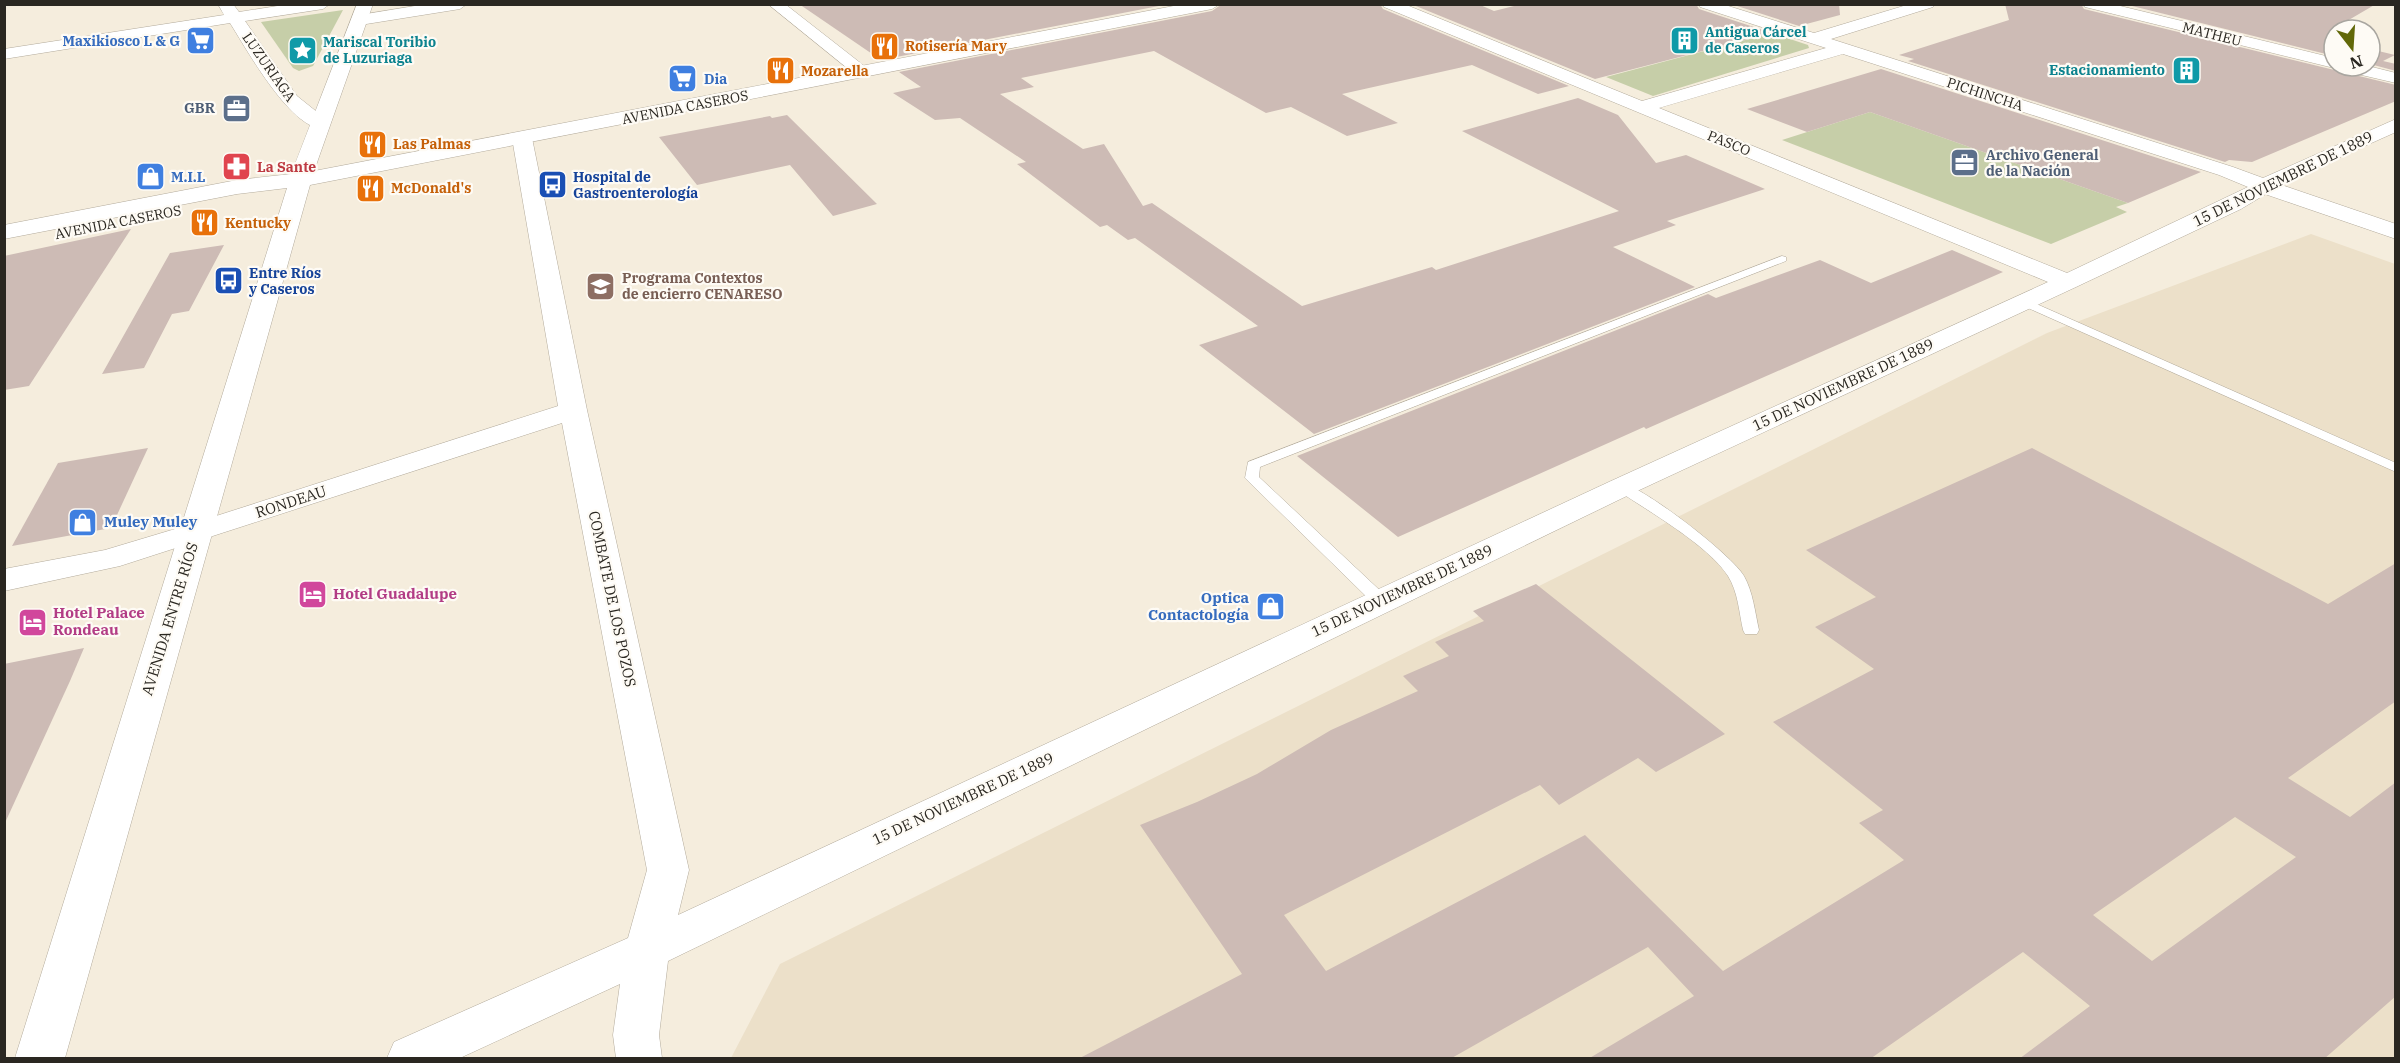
<svg xmlns="http://www.w3.org/2000/svg" width="2400" height="1063" font-family="'IBM Plex Serif',serif">
  <style>
    .built { fill: #ece0c9 }
    .green { fill: #c6cea8 }
    .building { fill: #cdbbb5; fill-rule: evenodd }
    .lines { fill: none; stroke-linecap: round; stroke-linejoin: round }
    .lane-casing { stroke: #b3ab9c; stroke-width: 1 }
    .street-casing { stroke: #b3ab9c; stroke-width: 1 }
    .secondary-casing { stroke: #b3ab9c; stroke-width: 1 }
    .lane { fill: #fff; fill-rule: evenodd }
    .street { fill: #fff; fill-rule: evenodd }
    .secondary { fill: #fff; fill-rule: evenodd }
    .labels { text-anchor: middle; stroke-width: 4.5; stroke-linejoin: round; paint-order: stroke }
    .far-culture-label { font-size: 14px; font-weight: bold; fill: #0d838f; stroke: #fefbf5; text-anchor: start }
    .far-street-label { font-size: 14px; fill: #2a2721; stroke: #fefbf5 }
    .far-shop-label { font-size: 14px; font-weight: bold; fill: #366cbe; stroke: #fefbf5; text-anchor: start }
    .far-food-label { font-size: 14px; font-weight: bold; fill: #c56008; stroke: #fefbf5; text-anchor: start }
    .far-service-label { font-size: 14px; font-weight: bold; fill: #4e5e75; stroke: #fefbf5; text-anchor: end }
    .far-health-label { font-size: 14px; font-weight: bold; fill: #be3a42; stroke: #fefbf5; text-anchor: start }
    .far-transit-label { font-size: 14px; font-weight: bold; fill: #164399; stroke: #fefbf5; text-anchor: start }
    .far-education-label { font-size: 14px; font-weight: bold; fill: #785e54; stroke: #fefbf5; text-anchor: start }
    .street-label { font-size: 15px; fill: #2a2721; stroke: #fefbf5 }
    .shop-label { font-size: 15px; font-weight: bold; fill: #366cbe; stroke: #fefbf5; text-anchor: start }
    .hotel-label { font-size: 15px; font-weight: bold; fill: #b23c85; stroke: #fefbf5; text-anchor: start }
  </style>
  <rect width="100%" height="100%" fill="#f5eddd"/>
  <polygon class="built" points="2311,234 2395,264 2395,1058 731,1058 780,964 2047,333"/>
  <g class="green">
    <polygon points="343,10 313,66 299,71 293,68 261,22"/>
    <polygon points="1772,33 1808,45 1809,48 1653,96 1606,77"/>
    <polygon points="1870,112 2128,203 2116,207 2127,212 2051,244 1782,140"/>
  </g>
  <g class="building">
    <polygon points="799,4 1169,4 881,60"/>
    <polygon points="1222,4 1380,4 1383,9 1569,86 1538,94 1472,65 1342,94 1398,123 1347,136 1291,107 1266,113 1154,51 1021,78 1034,87 1000,94 1083,149 1104,144 1143,206 1152,203 1302,306 1432,267 1436,270 1619,211 1462,131 1578,98 1618,115 1656,163 1686,155 1765,189 1667,221 1676,225 1613,247 1695,287 1314,434 1199,345 1258,326 1135,238 1128,240 1107,225 1100,227 1017,164 1026,162 960,118 935,120 893,93 921,87 899,72 1212,11"/>
    <polygon points="1411,4 1478,4 1494,11 1522,4 1696,4 1699,9 1772,33 1595,79"/>
    <polygon points="1731,4 1839,4 1840,15 1799,26"/>
    <polygon points="2005,4 2081,4 2084,9 2396,85 2396,101 2252,162 2229,160 2225,162 1908,61 1914,59 1899,55 2009,20"/>
    <polygon points="2124,4 2376,4 2347,21 2365,25 2355,30 2334,30 2334,56"/>
    <polygon points="2370,49 2395,55 2383,61 2396,64 2396,71 2370,64"/>
    <polygon points="1881,69 2201,172 2128,203 1870,112 1807,132 1747,109"/>
    <polygon points="787,115 877,204 833,216 790,165 697,185 659,137 770,116 772,118"/>
    <polygon points="131,229 29,386 4,390 4,256"/>
    <polygon points="224,245 189,311 172,314 144,368 102,374 170,253"/>
    <polygon points="1952,250 2003,272 1646,429 1644,427 1398,537 1297,456 1708,294 1716,298 1820,260 1871,283"/>
    <polygon points="148,448 111,528 12,546 58,463"/>
    <path d="M2032 448 2328 604 2396 563V701L2288 778 2350 817 2396 782V996L2324 1059H2019L2090 1006 2023 952 1870 1059H1588L1694 996 1648 947 1450 1059H1078L1242 974 1140 825 1197 802 1257 774 1331 730 1418 691 1403 676 1449 656 1435 642 1484 621 1473 611 1536 584 1725 734 1656 772 1638 758 1559 805 1540 785 1284 915 1326 971 1585 835 1723 971 1904 860 1859 823 1883 810 1773 722 1874 669 1815 627 1876 597 1806 550ZM2235 817 2296 857 2152 961 2093 915Z"/>
    <polygon points="84,648 70,681 4,825 4,664"/>
  </g>
  <g class="lines">
    <defs>
      <g id="lane">
        <polygon points="1782,256 1786,257 1786,261 1260,467 1259,477 1387,597 1389,601 1387,605 1375,605 1245,478 1248,462"/>
        <polygon points="2023,298 2396,463 2396,472 2019,304 2017,302"/>
        <path d="M1622 483C1645 488 1732 555 1744 576 1753 592 1755 612 1759 630L1757 634H1745L1743 630C1739 612 1738 592 1728 576 1708 545 1648 511 1617 490L1615 487 1617 484Z"/>
      </g>
      <g id="street">
        <path d="M218 4H233L239 12 290 4H330L323 9 245 21 297 96 327 120 330 124 327 128C294 136 246 48 230 23L4 59V49L224 15Z"/>
        <polygon points="427,4 467,4 460,9 360,25 352,20 360,15"/>
        <polygon points="768,4 785,4 872,72 869,76 857,76"/>
        <path d="M1382 4H1404L1642 101 1826 48 1700 7 1698 4H1722L1814 33 1910 4H1935L1933 7 1831 39 2233 167 2263 178 2396 119V132L2289 180 2241 209 2076 287 1633 493 668 961 659 1035 662 1058H616L613 1035 620 984 460 1058H387L394 1042 628 938 647 870 562 423 120 566 4 591V569L105 550 185 526 558 406 512 138 515 134H529L532 138 587 410 689 870 678 915 1611 481 2048 282 1384 7ZM1843 54 2219 175 2248 187 2067 273 1659 108Z"/>
        <polygon points="2083,4 2112,4 2334,58 2334,66 2368,66 2396,73 2396,83 2340,70 2338,67 2334,68 2085,7"/>
      </g>
      <g id="secondary">
        <polygon points="357,4 373,4 314,171 1184,4 1220,4 1212,9 310,185 65,1058 15,1058 287,188 237,194 4,239 4,225 237,180 291,174"/>
        <polygon points="2264,179 2396,224 2396,239 2256,191 2253,186 2256,181"/>
      </g>
    </defs>
    <use href="#lane" class="lane-casing"/>
    <use href="#street" class="street-casing"/>
    <use href="#secondary" class="secondary-casing"/>
    <use href="#lane" class="lane"/>
    <use href="#street" class="street"/>
    <use href="#secondary" class="secondary"/>
  </g>
  <defs>
    <symbol id="building-square" viewBox="-11 -11 22 22"><rect x="-9" y="-9" width="18" height="18" rx="4" fill="#0f9aa8" stroke="#fefbf5"/><path d="M-4-6H4V6H1V3H-1V6H-4ZM-2.5-4.3h1.7v1.8h-1.7ZM.8-4.3h1.7v1.8H.8ZM-2.5-1h1.7V.8h-1.7ZM.8-1h1.7V.8H.8Z" fill="#fff"/></symbol>
    <symbol id="supermarket-square" viewBox="-11 -11 22 22"><rect x="-9" y="-9" width="18" height="18" rx="4" fill="#3f7fe0" stroke="#fefbf5"/><path d="M-6-5.5h2.5l.6 2H6L4.5 2H-2.5L-4.4-4H-6ZM-1.5 3.2a1.3 1.3 0 1 0 .1 0ZM3 3.2a1.3 1.3 0 1 0 .1 0Z" fill="#fff"/></symbol>
    <symbol id="restaurant-square" viewBox="-11 -11 22 22"><rect x="-9" y="-9" width="18" height="18" rx="4" fill="#e8710a" stroke="#fefbf5"/><path d="M-5-6h1v4h1v-4h1v4h1v-4h1v5L-1.5 .5V6h-2V.5L-5-1ZM5-6V6H3V1.5H1.5Q1.5-4 5-6Z" fill="#fff"/></symbol>
    <symbol id="sight-square" viewBox="-11 -11 22 22"><rect x="-9" y="-9" width="18" height="18" rx="4" fill="#0f9aa8" stroke="#fefbf5"/><path d="M0-6L1.8-2.2L6-1.7L2.9 1.2L3.7 5.4L0 3.3L-3.7 5.4L-2.9 1.2L-6-1.7L-1.8-2.2Z" fill="#fff"/></symbol>
    <symbol id="office-square" viewBox="-11 -11 22 22"><rect x="-9" y="-9" width="18" height="18" rx="4" fill="#5c6f8a" stroke="#fefbf5"/><path d="M-6-3h4V-5.5h4V-3h4V5H-6ZM-1-4.5V-3h2v-1.5ZM-6 0V1H6V0Z" fill="#fff"/></symbol>
    <symbol id="pharmacy-square" viewBox="-11 -11 22 22"><rect x="-9" y="-9" width="18" height="18" rx="4" fill="#e0444e" stroke="#fefbf5"/><path d="M-2-6h4v4h4v4h-4v4h-4v-4h-4v-4h4Z" fill="#fff"/></symbol>
    <symbol id="shop-square" viewBox="-11 -11 22 22"><rect x="-9" y="-9" width="18" height="18" rx="4" fill="#3f7fe0" stroke="#fefbf5"/><path d="M-5-2.5h2.3a2.7 3.5 0 0 1 5.4 0H5L5.5 6h-11ZM-1.5-2.5h3a1.5 2.3 0 0 0-3 0Z" fill="#fff"/></symbol>
    <symbol id="bus-square" viewBox="-11 -11 22 22"><rect x="-9" y="-9" width="18" height="18" rx="4" fill="#1a4fb4" stroke="#fefbf5"/><path d="M-5-6H5V4H4V6H2V4H-2V6H-4V4H-5ZM-3.5-4V0h7V-4ZM-3.5 1.2v1.5H-2V1.2ZM2 1.2v1.5H3.5V1.2Z" fill="#fff"/></symbol>
    <symbol id="school-square" viewBox="-11 -11 22 22"><rect x="-9" y="-9" width="18" height="18" rx="4" fill="#8d6e63" stroke="#fefbf5"/><path d="M0-5L7-2L0 1L-7-2ZM-4 1L0 2.5L4 1V4Q0 6-4 4Z" fill="#fff"/></symbol>
    <symbol id="hotel-square" viewBox="-11 -11 22 22"><rect x="-9" y="-9" width="18" height="18" rx="4" fill="#d1479c" stroke="#fefbf5"/><path d="M-6-4.5h1.5V1H6V5H4.5V3h-9V5H-6ZM-4 0a1.8 1.8 0 1 1 3.6 0ZM.5 0V-2.5h3Q6-2.5 6 0Z" fill="#fff"/></symbol>
  </defs>
  <g fill-rule="evenodd">
    <use href="#building-square" x="1668" y="24" width="33" height="33"/>
    <use href="#supermarket-square" x="184" y="24" width="33" height="33"/>
    <use href="#restaurant-square" x="868" y="30" width="33" height="33"/>
    <use href="#sight-square" x="286" y="34" width="33" height="33"/>
    <use href="#building-square" x="2170" y="54" width="33" height="33"/>
    <use href="#restaurant-square" x="764" y="54" width="33" height="33"/>
    <use href="#supermarket-square" x="666" y="62" width="33" height="33"/>
    <use href="#office-square" x="220" y="92" width="33" height="33"/>
    <use href="#restaurant-square" x="356" y="128" width="33" height="33"/>
    <use href="#office-square" x="1948" y="146" width="33" height="33"/>
    <use href="#pharmacy-square" x="220" y="150" width="33" height="33"/>
    <use href="#shop-square" x="134" y="160" width="33" height="33"/>
    <use href="#bus-square" x="536" y="168" width="33" height="33"/>
    <use href="#restaurant-square" x="354" y="172" width="33" height="33"/>
    <use href="#restaurant-square" x="188" y="206" width="33" height="33"/>
    <use href="#bus-square" x="212" y="264" width="33" height="33"/>
    <use href="#school-square" x="584" y="270" width="33" height="33"/>
    <use href="#shop-square" x="66" y="506" width="33" height="33"/>
    <use href="#hotel-square" x="296" y="578" width="33" height="33"/>
    <use href="#shop-square" x="1254" y="590" width="33" height="33"/>
    <use href="#hotel-square" x="16" y="606" width="33" height="33"/>
  </g>
  <g class="labels">
    <g class="far-culture-label">
      <text x="1705" y="37">Antigua Cárcel<tspan x="1705" dy="16">de Caseros</tspan></text>
      <text x="323" y="47">Mariscal Toribio<tspan x="323" dy="16">de Luzuriaga</tspan></text>
      <text x="2165" y="75" text-anchor="end">Estacionamiento</text>
    </g>
    <g class="far-street-label">
      <text transform="translate(2212 34) rotate(14)" y="5">MATHEU</text>
      <text transform="translate(269 67) rotate(55)" y="5">LUZURIAGA</text>
      <text transform="translate(1985 94) rotate(18)" y="5">PICHINCHA</text>
      <text transform="translate(685 107) rotate(-11)" y="5">AVENIDA CASEROS</text>
      <text transform="translate(1729 143) rotate(22)" y="5">PASCO</text>
      <text transform="translate(118 222) rotate(-11)" y="5">AVENIDA CASEROS</text>
    </g>
    <g class="far-shop-label">
      <text x="180" y="46" text-anchor="end">Maxikiosco L &amp; G</text>
      <text x="704" y="84">Dia</text>
      <text x="171" y="182">M.I.L</text>
    </g>
    <g class="far-food-label">
      <text x="905" y="51">Rotisería Mary</text>
      <text x="801" y="76">Mozarella</text>
      <text x="393" y="149">Las Palmas</text>
      <text x="391" y="193">McDonald's</text>
      <text x="225" y="228">Kentucky</text>
    </g>
    <g class="far-service-label">
      <text x="215" y="113">GBR</text>
      <text x="1986" y="160" text-anchor="start">Archivo General<tspan x="1986" dy="16">de la Nación</tspan></text>
    </g>
    <g class="far-health-label">
      <text x="257" y="172">La Sante</text>
    </g>
    <g class="far-transit-label">
      <text x="573" y="182">Hospital de<tspan x="573" dy="16">Gastroenterología</tspan></text>
      <text x="249" y="278">Entre Ríos<tspan x="249" dy="16">y Caseros</tspan></text>
    </g>
    <g class="far-education-label">
      <text x="622" y="283">Programa Contextos<tspan x="622" dy="16">de encierro CENARESO</tspan></text>
    </g>
    <g class="street-label">
      <text transform="translate(2283 179) rotate(-26)" y="5">15 DE NOVIEMBRE DE 1889</text>
      <text transform="translate(1843 385) rotate(-25)" y="5">15 DE NOVIEMBRE DE 1889</text>
      <text transform="translate(291 502) rotate(-18)" y="5">RONDEAU</text>
      <text transform="translate(1402 591) rotate(-25)" y="5">15 DE NOVIEMBRE DE 1889</text>
      <text transform="translate(612 599) rotate(78)" y="5">COMBATE DE LOS POZOS</text>
      <text transform="translate(170 619) rotate(-73)" y="5">AVENIDA ENTRE RÍOS</text>
      <text transform="translate(963 799) rotate(-25)" y="5">15 DE NOVIEMBRE DE 1889</text>
    </g>
    <g class="shop-label">
      <text x="104" y="527">Muley Muley</text>
      <text x="1249" y="603" text-anchor="end">Optica<tspan x="1249" dy="17">Contactología</tspan></text>
    </g>
    <g class="hotel-label">
      <text x="333" y="599">Hotel Guadalupe</text>
      <text x="53" y="618">Hotel Palace<tspan x="53" dy="17">Rondeau</tspan></text>
    </g>
  </g>
  <rect width="2400" height="1063" fill="none" stroke="#2a2721" stroke-width="12"/>
  <g transform="translate(2352 48) rotate(163)"><circle r="28" fill="#fefbf5" stroke="#a9a6a0" stroke-width="1.5"/>
  <path d="M0-4.5L10 22L0 15L-10 22Z" fill="#626809"/>
  <text y="-9" font-size="16" font-weight="bold" text-anchor="middle" fill="#2a2721">N</text>
  </g>
</svg>
